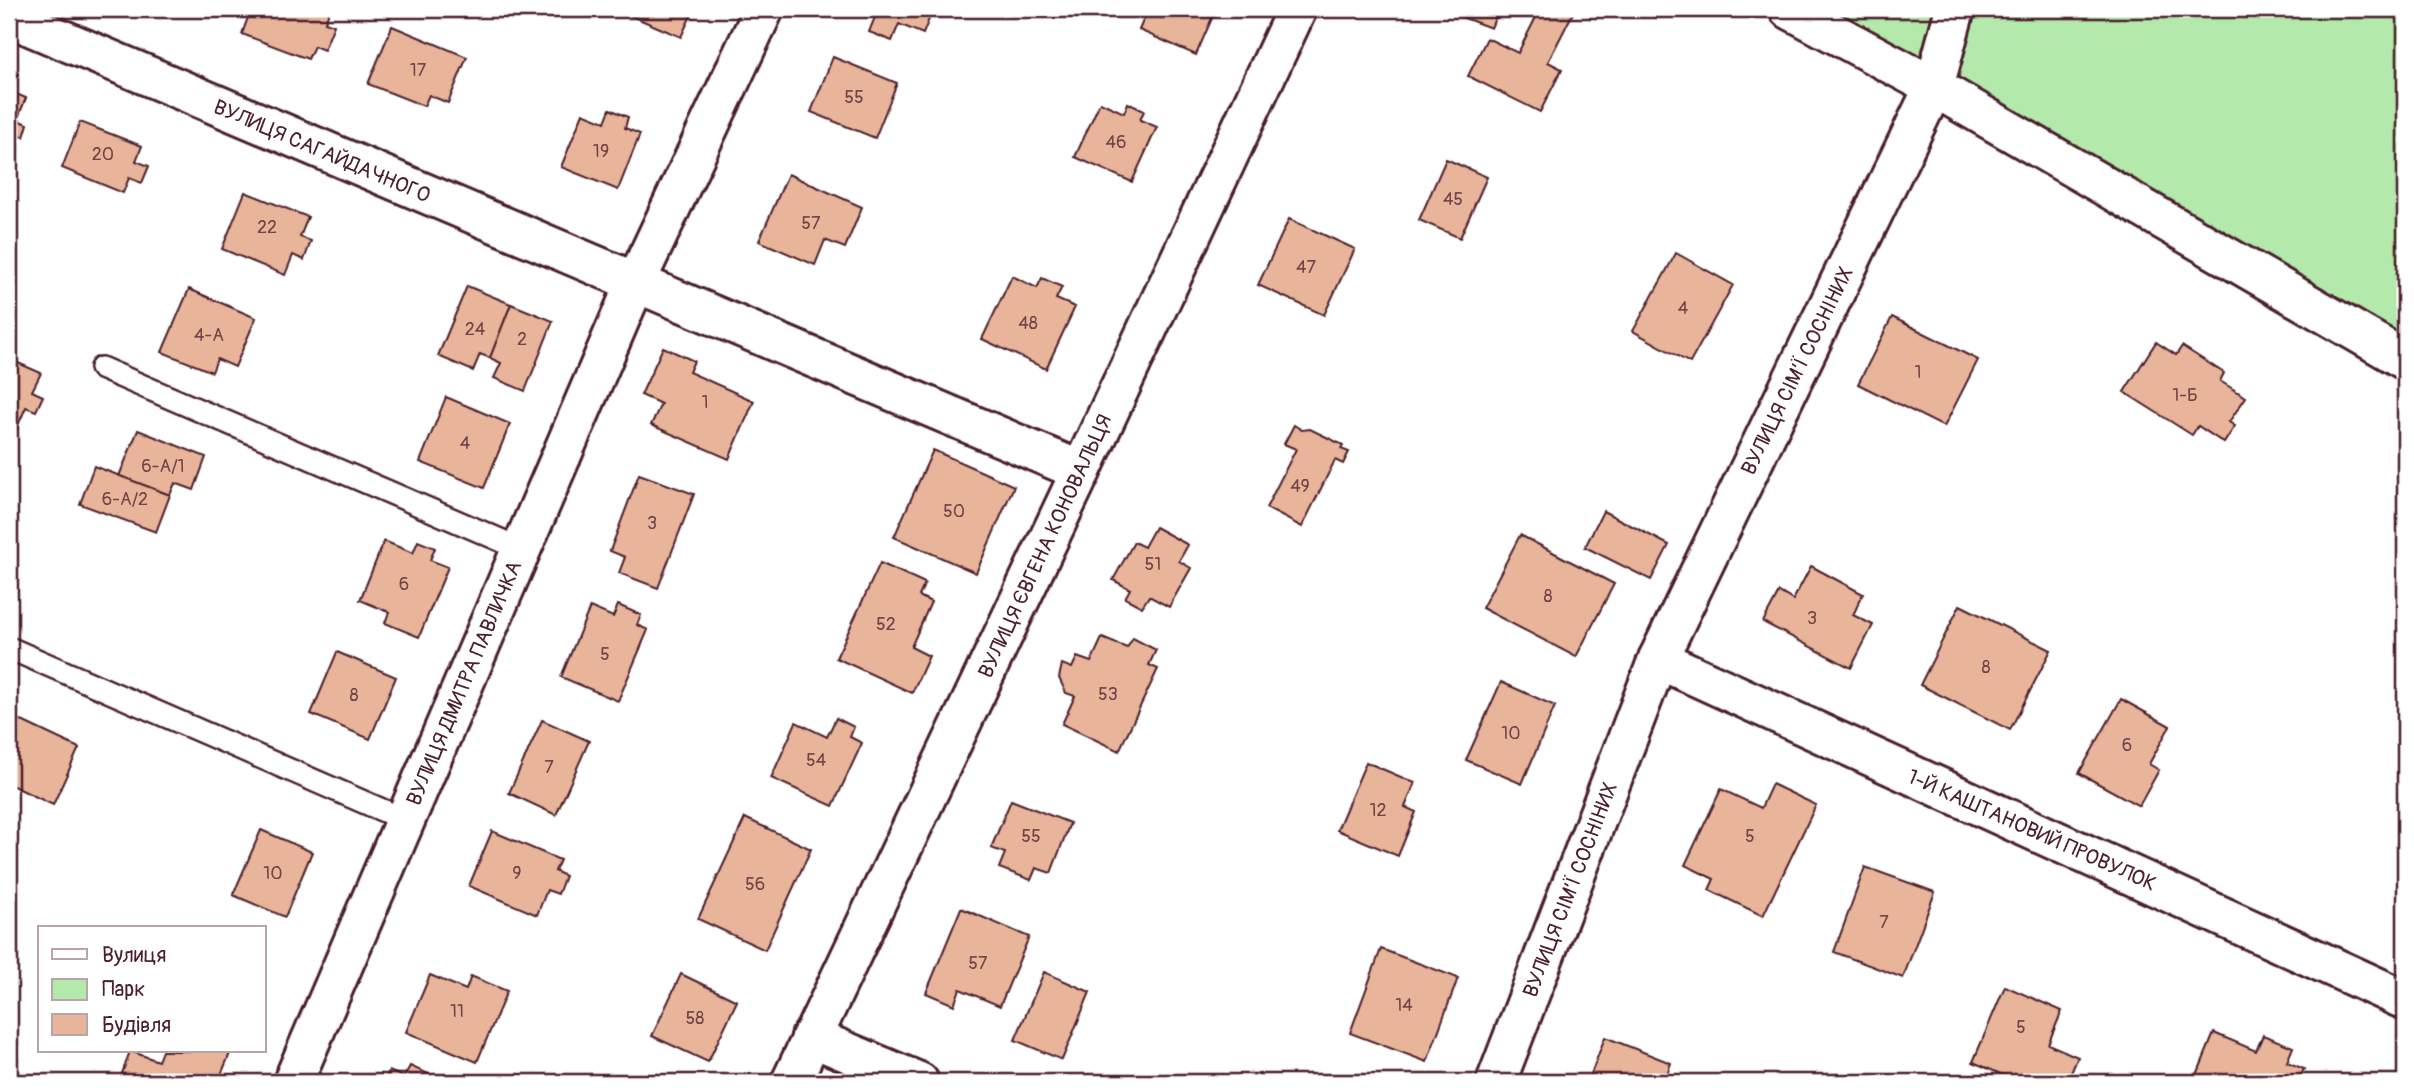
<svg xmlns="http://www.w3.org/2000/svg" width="2414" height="1091" font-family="Pangolin,sans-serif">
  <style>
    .green { fill: #b4e9ac; stroke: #7f846c; stroke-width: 2 }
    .building { fill: #e8b49a; stroke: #4a1f2b; stroke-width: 2 }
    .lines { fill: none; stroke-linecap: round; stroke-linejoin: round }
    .lane-casing { stroke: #4a1f2b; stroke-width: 26 }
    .street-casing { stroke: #4a1f2b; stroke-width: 44 }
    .secondary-casing { stroke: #4a1f2b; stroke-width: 44 }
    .lane { stroke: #fff; stroke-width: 21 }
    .street { stroke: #fff; stroke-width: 38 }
    .secondary { stroke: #fff; stroke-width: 38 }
    .labels { text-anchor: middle; stroke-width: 5; stroke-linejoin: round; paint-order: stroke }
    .number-label { font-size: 18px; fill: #724447 }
    .street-label { font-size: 21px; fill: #4a1f2b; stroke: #fff }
  </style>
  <rect width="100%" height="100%" fill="#fff"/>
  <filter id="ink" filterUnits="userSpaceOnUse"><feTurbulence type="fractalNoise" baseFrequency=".0143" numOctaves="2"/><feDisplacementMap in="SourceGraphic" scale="14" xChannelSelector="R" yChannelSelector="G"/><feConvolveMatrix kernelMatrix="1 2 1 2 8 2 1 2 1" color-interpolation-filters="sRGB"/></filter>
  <g filter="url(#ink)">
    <polygon class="green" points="1777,9 2405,9 2405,356"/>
    <g class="building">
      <polygon points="251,9 330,9 325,22 334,25 324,50 314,46 308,59 242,34"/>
      <polygon points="632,9 694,9 681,37 629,15"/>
      <polygon points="861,9 933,9 923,34 899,24 892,41 869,32 875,17 860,10"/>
      <polygon points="1148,9 1216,9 1196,55 1139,30"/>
      <polygon points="1440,9 1499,9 1491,28"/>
      <polygon points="1540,9 1575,9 1548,62 1562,69 1540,112 1468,76 1487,38 1518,53"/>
      <polygon points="392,26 467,57 448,103 429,95 424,106 368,84"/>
      <polygon points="833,57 897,83 875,138 811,112"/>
      <polygon points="9,91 26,98 17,120 28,124 24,137 12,133 9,142"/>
      <polygon points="1100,102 1124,113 1128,103 1144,111 1140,120 1157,127 1132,182 1075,157"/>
      <polygon points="610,109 628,117 625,128 640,134 618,190 561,167 583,113 605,122"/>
      <polygon points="80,122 142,146 136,161 149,166 142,183 129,178 123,193 62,168"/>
      <polygon points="1446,159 1487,177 1460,238 1419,220"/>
      <polygon points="788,174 862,207 845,248 825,240 815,265 759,241"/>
      <polygon points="245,192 308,217 300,237 311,241 304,260 293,255 285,275 222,249"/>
      <polygon points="1289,219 1355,249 1324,315 1258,285"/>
      <polygon points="1676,253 1733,285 1690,363 1633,331"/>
      <polygon points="1012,276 1037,288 1042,278 1062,287 1056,299 1075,307 1046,369 982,339"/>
      <polygon points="467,286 511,304 490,358 480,354 473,371 438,356"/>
      <polygon points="189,289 256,318 235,367 217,359 212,372 162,352"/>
      <polygon points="511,304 553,321 525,391 494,378 501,363 490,358"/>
      <polygon points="1892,317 1978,360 1944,427 1858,384"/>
      <polygon points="2156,342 2176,355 2182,346 2224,373 2220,381 2246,397 2229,422 2235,426 2224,443 2198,426 2192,435 2124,392"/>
      <polygon points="663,347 694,361 689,372 754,401 729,459 651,425 661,404 641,395"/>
      <polygon points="9,359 41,373 32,391 43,396 36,411 26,407 16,430 9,427"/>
      <polygon points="446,397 510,424 484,488 420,462"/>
      <polygon points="1294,425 1302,430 1310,429 1343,445 1341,449 1349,452 1343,464 1335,460 1302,527 1266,508 1296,449 1284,444"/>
      <polygon points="138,430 206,457 194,490 175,483 170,495 119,476"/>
      <polygon points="933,450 1014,486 976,573 894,537"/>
      <polygon points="94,466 170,495 156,532 80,504"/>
      <polygon points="639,474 694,494 658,588 619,573 625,557 610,551"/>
      <polygon points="1603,511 1669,545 1651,580 1585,547"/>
      <polygon points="1155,527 1188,545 1179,561 1191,568 1169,607 1149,596 1142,607 1125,598 1130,589 1113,580 1134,542 1144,547"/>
      <polygon points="1520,535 1614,584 1576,657 1482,608"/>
      <polygon points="384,541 413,553 418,541 435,548 430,560 448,567 419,637 385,623 389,612 360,600"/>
      <polygon points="880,563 925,583 919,596 931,602 911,647 929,656 912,693 836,658"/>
      <polygon points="1811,566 1863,594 1853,615 1873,625 1851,668 1763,622 1779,592 1793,600"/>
      <polygon points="618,605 641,615 637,625 648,630 618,701 561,677 590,607 613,617"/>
      <polygon points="1960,605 2051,650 2010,730 1920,685"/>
      <polygon points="1102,638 1127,648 1133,638 1156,650 1149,665 1158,669 1119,751 1062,724 1075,696 1066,693 1059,678 1062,664 1072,668 1077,657 1091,662"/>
      <polygon points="337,652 396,677 370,739 311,714"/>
      <polygon points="1501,682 1555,706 1522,784 1466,760"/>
      <polygon points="2121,699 2170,726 2149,764 2159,770 2139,806 2079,773"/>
      <polygon points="9,715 79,748 53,805 9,784"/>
      <polygon points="836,718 854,727 850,737 862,743 833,806 771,778 796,722 827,737"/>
      <polygon points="542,720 589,741 556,815 509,793"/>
      <polygon points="1366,762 1415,783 1405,807 1416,812 1398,856 1337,830"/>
      <polygon points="1772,784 1816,805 1763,916 1709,890 1714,879 1685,865 1721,789 1761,808"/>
      <polygon points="1011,800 1070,823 1051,873 1036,868 1031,880 999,868 1005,853 991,848"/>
      <polygon points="745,818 811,849 765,950 698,919"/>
      <polygon points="261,830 312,852 285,917 233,895"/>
      <polygon points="492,831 560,860 555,871 565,876 558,894 547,890 537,915 469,886"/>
      <polygon points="1865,867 1935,892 1903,978 1834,952"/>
      <polygon points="961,908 1029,937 1000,1006 960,989 954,1005 926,993"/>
      <polygon points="1381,949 1458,978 1427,1062 1350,1033"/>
      <polygon points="1044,972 1090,992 1062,1060 1015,1040"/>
      <polygon points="681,974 737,1001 708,1062 652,1036"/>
      <polygon points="430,975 466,990 471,976 507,991 477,1062 406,1032"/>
      <polygon points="2005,986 2062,1011 2048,1044 2078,1057 2067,1082 2019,1082 1973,1062"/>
      <polygon points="2214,1033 2256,1051 2263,1035 2293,1047 2287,1062 2304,1069 2298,1082 2194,1082"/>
      <polygon points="1605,1037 1671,1063 1664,1082 1588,1082"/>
      <polygon points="130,1051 158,1061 162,1051 231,1051 218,1082 119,1082"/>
      <polygon points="410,1066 431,1075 428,1082 384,1082 389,1071 404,1077"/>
    </g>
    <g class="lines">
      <defs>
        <g id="lane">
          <polyline points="101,368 521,549"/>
          <polyline points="9,648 405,820"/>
        </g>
        <g id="street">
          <polyline points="9,17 1081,471"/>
          <polyline points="1658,659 2405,1000"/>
          <polyline points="811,1037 919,1082"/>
          <polyline points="293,1082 635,284 764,9"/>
          <polyline points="791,1082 1081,471 1297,9"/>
          <polyline points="1496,1082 1658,659 1934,87 1955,9"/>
        </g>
        <polyline id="secondary" points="1789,9 1934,87 2405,360"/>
      </defs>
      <use href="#lane" class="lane-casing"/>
      <use href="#street" class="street-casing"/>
      <use href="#secondary" class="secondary-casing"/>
      <use href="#lane" class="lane"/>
      <use href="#street" class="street"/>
      <use href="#secondary" class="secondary"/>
    </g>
  </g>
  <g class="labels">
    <g class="number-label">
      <text x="418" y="76">17</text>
      <text x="854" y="103">55</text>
      <text x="1116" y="148">46</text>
      <text x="601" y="157">19</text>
      <text x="103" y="160">20</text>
      <text x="1453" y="205">45</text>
      <text x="811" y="229">57</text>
      <text x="267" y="233">22</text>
      <text x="1306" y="273">47</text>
      <text x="1683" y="314">4</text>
      <text x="1028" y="329">48</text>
      <text x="475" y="335">24</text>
      <text x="209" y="341">4-А</text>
      <text x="522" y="345">2</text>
      <text x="1918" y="378">1</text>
      <text x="2185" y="401">1-Б</text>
      <text x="705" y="408">1</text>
      <text x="465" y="449">4</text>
      <text x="163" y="472">6-А/1</text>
      <text x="1300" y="492">49</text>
      <text x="125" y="505">6-А/2</text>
      <text x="954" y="517">50</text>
      <text x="652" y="529">3</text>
      <text x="1153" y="570">51</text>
      <text x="404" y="590">6</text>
      <text x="1548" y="602">8</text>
      <text x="1812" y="624">3</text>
      <text x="886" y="630">52</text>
      <text x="605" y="660">5</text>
      <text x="1986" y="673">8</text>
      <text x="1108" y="700">53</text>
      <text x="354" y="701">8</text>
      <text x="1511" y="739">10</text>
      <text x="2127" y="751">6</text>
      <text x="816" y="766">54</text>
      <text x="549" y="773">7</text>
      <text x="1378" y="816">12</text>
      <text x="1031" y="842">55</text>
      <text x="1750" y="842">5</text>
      <text x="273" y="879">10</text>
      <text x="517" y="879">9</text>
      <text x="755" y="890">56</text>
      <text x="1884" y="928">7</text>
      <text x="978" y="969">57</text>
      <text x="1404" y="1011">14</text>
      <text x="457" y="1017">11</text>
      <text x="695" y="1024">58</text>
      <text x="2021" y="1033">5</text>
    </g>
    <g class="street-label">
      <text transform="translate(322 151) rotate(23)" y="7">ВУЛИЦЯ САГАЙДАЧНОГО</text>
      <text transform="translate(1797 371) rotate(-64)" y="7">ВУЛИЦЯ СІМ’Ї СОСНІНИХ</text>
      <text transform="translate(1045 546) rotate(-65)" y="7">ВУЛИЦЯ ЄВГЕНА КОНОВАЛЬЦЯ</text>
      <text transform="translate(464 683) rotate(-67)" y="7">ВУЛИЦЯ ДМИТРА ПАВЛИЧКА</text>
      <text transform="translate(2032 830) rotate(24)" y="7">1-Й КАШТАНОВИЙ ПРОВУЛОК</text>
      <text transform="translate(1570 890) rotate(-69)" y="7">ВУЛИЦЯ СІМ’Ї СОСНІНИХ</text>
    </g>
  </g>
  <rect width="2414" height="1091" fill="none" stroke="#fff" stroke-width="35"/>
  <rect x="18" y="18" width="2379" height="1056" fill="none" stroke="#4a1f2b" stroke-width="2.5" filter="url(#ink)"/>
  <rect x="38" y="926" width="228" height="126" fill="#ffffff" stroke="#b7a5aa" stroke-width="2"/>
  <rect x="52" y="949" width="35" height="10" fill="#ffffff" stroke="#b7a5aa" stroke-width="2"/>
  <text x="102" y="962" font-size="21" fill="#4a1f2b">Вулиця</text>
  <rect x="52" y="979" width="35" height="21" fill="#b4e9ac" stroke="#b7a5aa" stroke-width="2"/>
  <text x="102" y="996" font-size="21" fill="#4a1f2b">Парк</text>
  <rect x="52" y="1014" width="35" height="21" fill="#e8b49a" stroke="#b7a5aa" stroke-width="2"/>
  <text x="102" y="1032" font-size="21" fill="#4a1f2b">Будівля</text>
</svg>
